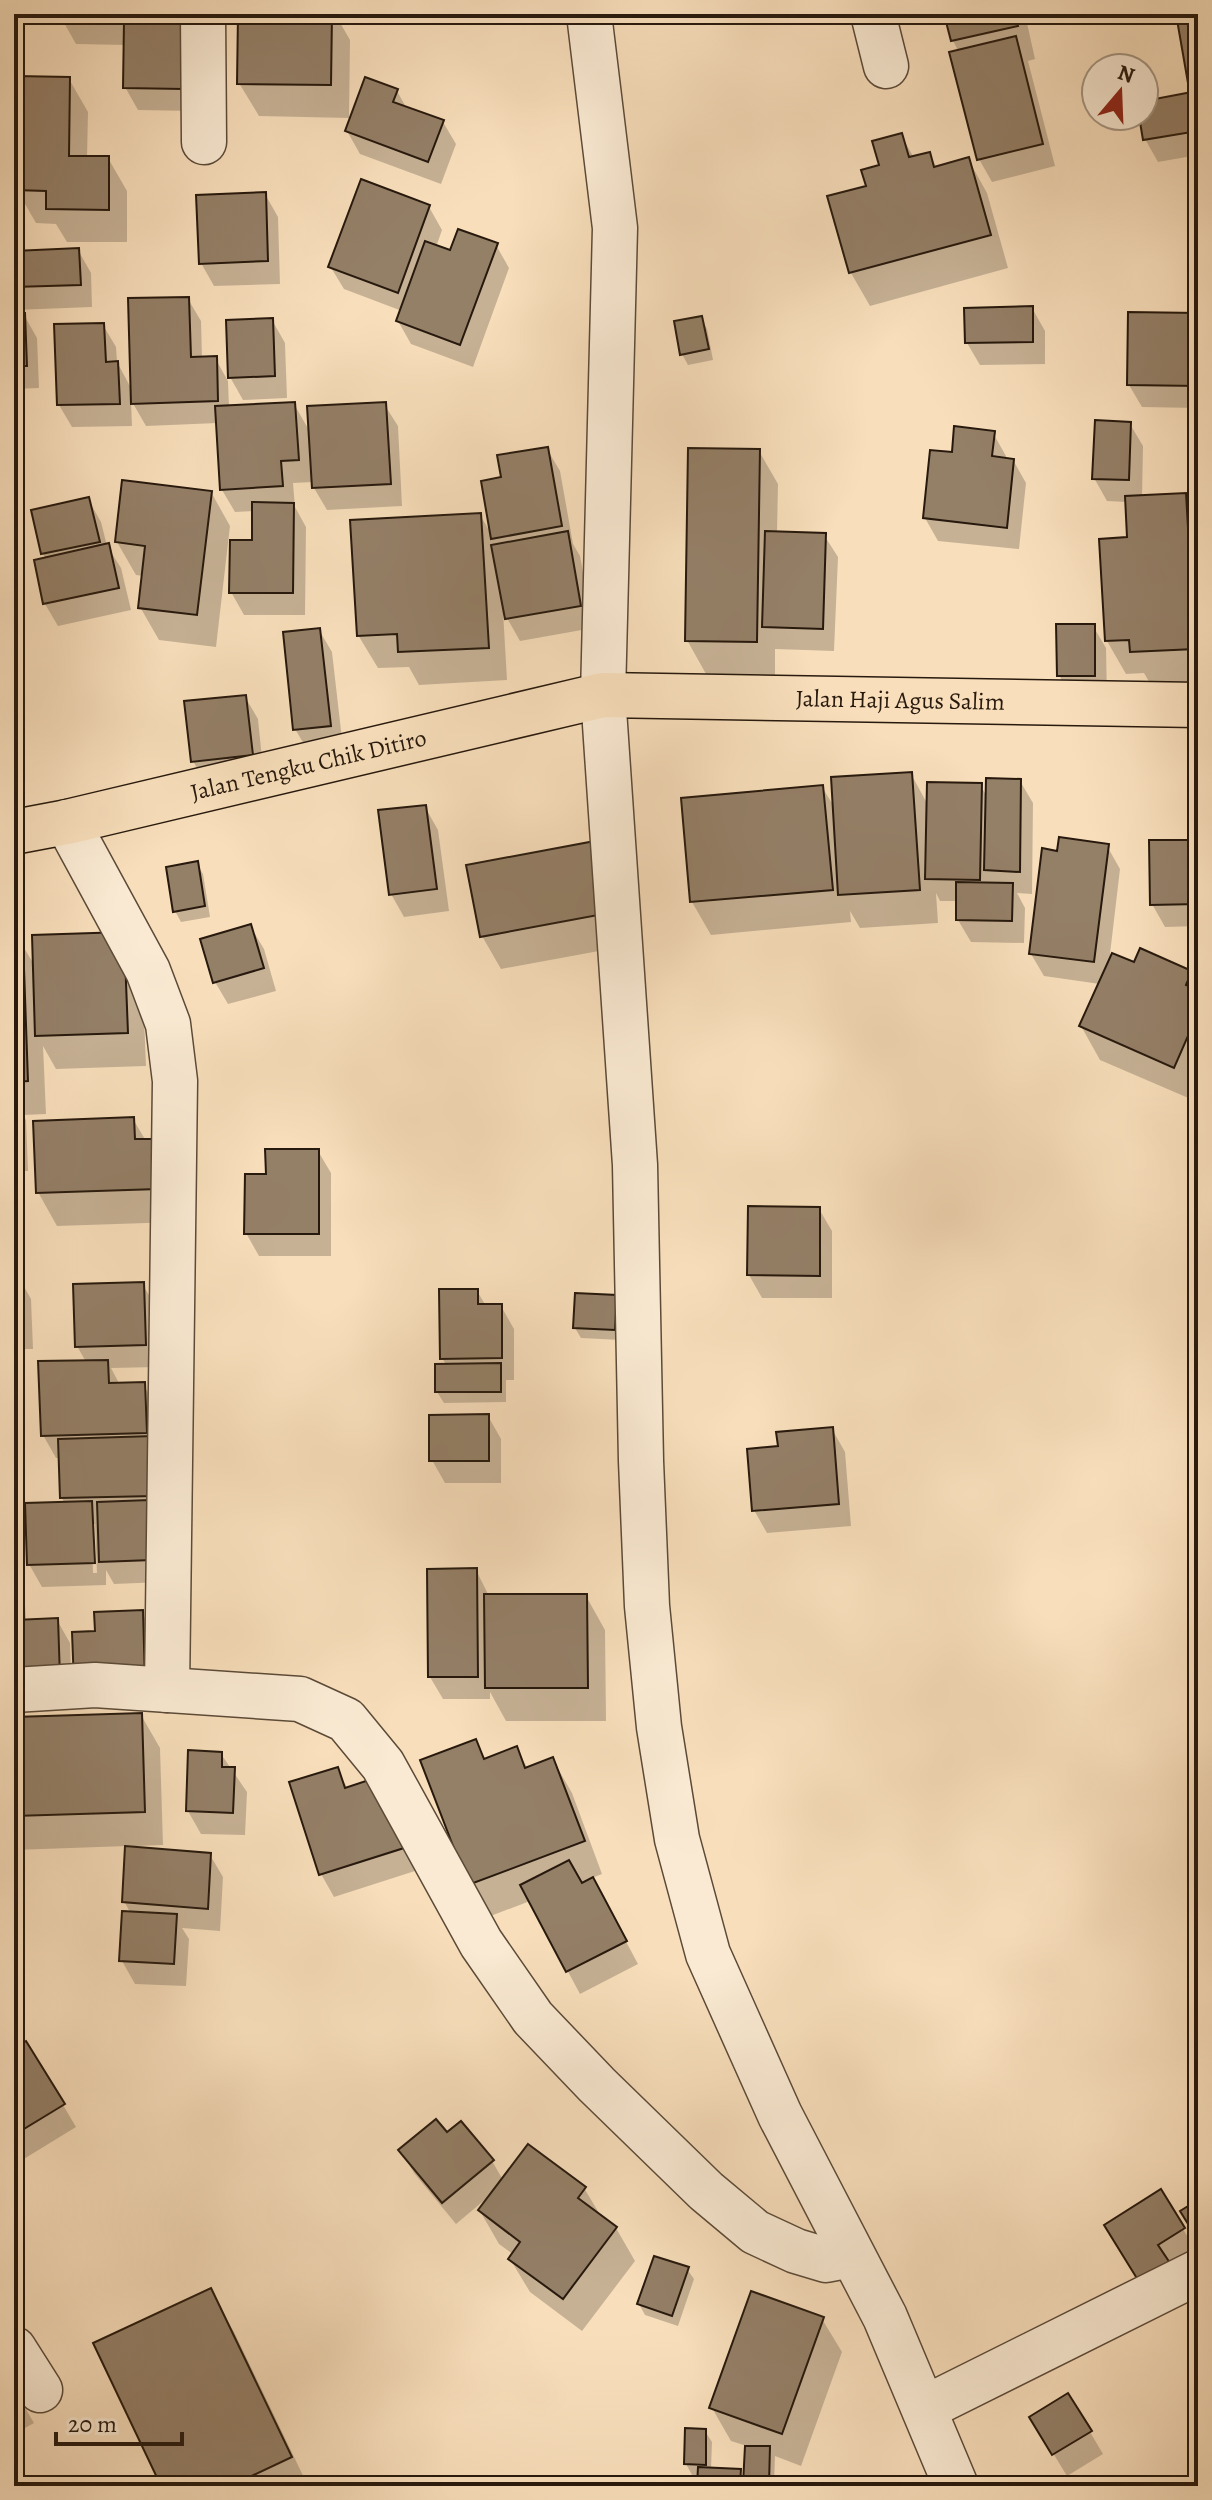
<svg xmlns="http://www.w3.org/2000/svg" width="1212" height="2500" font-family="Alegreya,serif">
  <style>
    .shadow { fill: #0003; fill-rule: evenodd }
    .building { fill: #947f67; stroke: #27190d; stroke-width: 2 }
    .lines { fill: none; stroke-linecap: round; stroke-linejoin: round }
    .minor-casing { stroke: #5b4a38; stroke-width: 47 }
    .major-casing { stroke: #27190d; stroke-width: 47 }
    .minor { stroke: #faead3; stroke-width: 44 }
    .major { stroke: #f8debb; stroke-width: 44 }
    .labels { text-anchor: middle; stroke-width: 6; stroke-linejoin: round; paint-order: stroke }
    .street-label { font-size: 24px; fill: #27190d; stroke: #faead3 }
  </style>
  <rect width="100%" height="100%" fill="#f8debb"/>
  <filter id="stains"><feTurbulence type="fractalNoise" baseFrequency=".0025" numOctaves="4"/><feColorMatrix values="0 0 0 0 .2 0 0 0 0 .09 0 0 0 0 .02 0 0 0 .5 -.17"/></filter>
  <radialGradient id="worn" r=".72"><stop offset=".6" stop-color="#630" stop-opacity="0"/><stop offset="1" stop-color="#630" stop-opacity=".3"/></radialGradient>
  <g class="shadow">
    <polygon points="59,14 181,14 195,111 138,110 125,87 126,45 76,44"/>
    <polygon points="240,14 335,14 350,40 349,118 259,116 239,83"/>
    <polygon points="946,14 1025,14 1035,59 1028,61 1055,166 992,182 979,159 959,52 953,41"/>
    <polygon points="1178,14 1198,14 1198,96 1190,82"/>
    <polygon points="14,52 22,66 22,78 69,79 88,112 87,158 108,158 127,191 127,242 67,242 56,224 36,223 17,190 17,175 14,175"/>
    <polygon points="397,91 407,109 443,122 456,144 441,184 360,154 347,131"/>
    <polygon points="1191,94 1198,106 1198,155 1158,162 1145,139 1141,116 1144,116 1144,103"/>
    <polygon points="901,135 914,158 929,154 937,168 968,159 987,193 1008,268 870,306 851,273 830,197 868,187"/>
    <polygon points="265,194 278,217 280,284 214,286 201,263"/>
    <polygon points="429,207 442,230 436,247 451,253 496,245 509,268 473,367 411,344 398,321 402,311 344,289 330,266"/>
    <polygon points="78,250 91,273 92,307 14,310 14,253"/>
    <polygon points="188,299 201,321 202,359 215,358 228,381 229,407 294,404 310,432 384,404 398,426 402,506 327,510 314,488 313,482 293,483 295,507 306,527 305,615 244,615 231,592 254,542 254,511 235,512 222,490 218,423 146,426 131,400 132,426 72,427 59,405 103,325 116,347 117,362 132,390"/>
    <polygon points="1032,308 1045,331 1045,364 980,365 967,343"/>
    <polygon points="14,315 24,315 37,338 39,388 14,389"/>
    <polygon points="1198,315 1198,408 1142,407 1129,385"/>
    <polygon points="701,318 707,329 713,360 688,365 682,354"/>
    <polygon points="272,320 285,343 287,398 243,400 230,377"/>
    <polygon points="1130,424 1143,446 1142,497 1185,495 1198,518 1198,682 1151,685 1144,673 1126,674 1107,641 1129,539 1127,502 1107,501 1094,478"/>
    <polygon points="993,433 1006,456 1006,460 1013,460 1026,483 1019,549 938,541 925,518 954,454"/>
    <polygon points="547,449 560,471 573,544 580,556 593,628 520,641 503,611 507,680 419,685 409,667 378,668 358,635 480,515 493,537 503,479"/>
    <polygon points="759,451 778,484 777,533 824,535 838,557 834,651 775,649 775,675 706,674 687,640"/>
    <polygon points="211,492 230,526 216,647 159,640 140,607 144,576 136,575 117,542"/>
    <polygon points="88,499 101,522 107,546 121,568 131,610 58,626 45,604 36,562 46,559 43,554"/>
    <polygon points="1093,626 1106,648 1107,698 1072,698 1059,675"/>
    <polygon points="319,630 332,652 343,748 308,751 295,729"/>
    <polygon points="245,697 258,719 264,778 206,784 193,761"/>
    <polygon points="911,774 928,805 980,785 988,798 1020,781 1033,803 1032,894 1017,893 1025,908 1024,943 971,942 958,920 958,901 940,901 936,893 938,923 860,928 850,911 851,922 711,935 692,902 822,787 835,808"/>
    <polygon points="425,807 438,830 449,911 404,917 391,894"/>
    <polygon points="1198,842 1198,926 1165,927 1152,904"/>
    <polygon points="594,844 626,946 501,969 482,936"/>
    <polygon points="1107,846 1120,869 1110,954 1135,964 1191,972 1198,984 1198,1088 1193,1100 1100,1060 1081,1026 1100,984 1044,976 1031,954 1059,853"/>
    <polygon points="197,864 203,874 210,917 181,922 175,911"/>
    <polygon points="250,926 264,949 276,991 228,1004 215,982"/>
    <polygon points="14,943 21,943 35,966 142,967 146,1066 56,1069 43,1046 46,1114 23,1115 26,1120 28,1171 14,1171"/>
    <polygon points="133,1119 146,1141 176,1222 57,1226 38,1192"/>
    <polygon points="318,1151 331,1173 331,1256 259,1256 246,1233 268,1176"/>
    <polygon points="14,1207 23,1222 24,1274 17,1274 31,1299 33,1349 14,1349"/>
    <polygon points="819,1209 832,1231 832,1298 762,1298 749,1275"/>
    <path d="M143 1285 156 1307 158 1367 111 1368 120 1385 143 1384 156 1407 163 1582 114 1584 106 1570V1585L42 1587 29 1564 65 1504 62 1498 60 1458H56L43 1435 86 1362 77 1346ZM91 1524H95L97 1573H93Z"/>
    <polygon points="477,1291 486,1306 501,1306 514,1329 514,1380 506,1380 506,1402 444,1403 437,1392 447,1366 442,1358"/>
    <polygon points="616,1297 620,1340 581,1338 575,1328"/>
    <polygon points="488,1416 501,1439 501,1483 445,1483 432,1460"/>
    <polygon points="832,1429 845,1452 851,1526 767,1533 754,1510 780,1448"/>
    <polygon points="476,1570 489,1596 586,1596 605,1630 606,1721 506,1721 490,1692 490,1699 443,1699 430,1677"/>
    <polygon points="14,1586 25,1605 26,1621 57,1620 70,1643 72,1700 14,1702"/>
    <polygon points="141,1612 155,1634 157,1703 97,1633"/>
    <polygon points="141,1715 160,1748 163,1845 136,1846 135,1849 210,1855 223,1877 220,1931 182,1928 189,1939 186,1986 135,1984 122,1961 131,1914 124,1901 127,1846 14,1850 14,1760"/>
    <polygon points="475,1741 486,1760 517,1749 528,1769 553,1760 572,1793 602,1874 592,1878 638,1964 580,1994 530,1901 488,1917 469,1884"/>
    <polygon points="221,1754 247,1792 245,1835 201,1834 188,1811"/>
    <polygon points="337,1769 348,1789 393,1801 415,1871 334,1897 321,1874"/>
    <polygon points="14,2002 21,2036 14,2037"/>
    <polygon points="14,2050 63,2105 76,2127 14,2165"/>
    <polygon points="447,2135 492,2161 503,2180 584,2188 602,2218 616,2228 635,2261 582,2331 530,2292 510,2259 514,2255 499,2244 480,2211 487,2198 456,2224 414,2173 401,2150"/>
    <polygon points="1198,2176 1198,2194 1190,2181"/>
    <polygon points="1106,2225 1183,2229 1196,2251 1170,2267"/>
    <polygon points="687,2269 694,2279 678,2326 645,2315 639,2304"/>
    <polygon points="210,2290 234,2332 308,2486 164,2486"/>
    <polygon points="822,2319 842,2352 801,2466 775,2456 774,2483 699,2486 699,2475 692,2475 686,2464 705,2431 712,2442 711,2470 739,2471 745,2481 747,2446 731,2441 712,2408"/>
    <polygon points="14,2389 34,2423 14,2434"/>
    <polygon points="1090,2432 1103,2454 1067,2476 1045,2440"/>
  </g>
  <g class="building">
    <polygon points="238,14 332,14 331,85 237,84"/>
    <polygon points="944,14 1015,14 1018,26 951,41"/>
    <polygon points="1176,14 1198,14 1198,81 1188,83"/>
    <polygon points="124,21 183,23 183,89 123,88"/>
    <polygon points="1016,36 1043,144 977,160 949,52"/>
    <polygon points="16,76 70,77 69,156 109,156 109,210 46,209 46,191 15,190"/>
    <polygon points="365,77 398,89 393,102 444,120 428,162 345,131"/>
    <polygon points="1192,92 1198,131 1143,140 1139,116 1144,116 1144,101"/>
    <polygon points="902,133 909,157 930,152 934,167 969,157 991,235 849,273 827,196 866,186 861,170 879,165 872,141"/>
    <polygon points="361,179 430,205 398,293 328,267"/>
    <polygon points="266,192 268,261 199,264 196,195"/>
    <polygon points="458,229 498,243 460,345 396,321 425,241 450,250"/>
    <polygon points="79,248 81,285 14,287 14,251"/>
    <polygon points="189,297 191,357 217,356 218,401 131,404 128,298"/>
    <polygon points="1033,306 1033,342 965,343 964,308"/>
    <polygon points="1128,312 1198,313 1198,386 1127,385"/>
    <polygon points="14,313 25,313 27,366 14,366"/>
    <polygon points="702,316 709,349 680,355 674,321"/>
    <polygon points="273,318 275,376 228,378 226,320"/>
    <polygon points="104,323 106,362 118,361 120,404 57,405 54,324"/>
    <polygon points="295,402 299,460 281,461 283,486 220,490 215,406"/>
    <polygon points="386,402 391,484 312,488 307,406"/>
    <polygon points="1095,420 1131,422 1129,480 1092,479"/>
    <polygon points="954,426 995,431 992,456 1014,459 1007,528 923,518 930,450 952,452"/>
    <polygon points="548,447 562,526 491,539 481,481 501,477 497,455"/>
    <polygon points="688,448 760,449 757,642 685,641"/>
    <polygon points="122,480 212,491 197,615 138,608 145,546 115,542"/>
    <polygon points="1186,493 1195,649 1130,652 1129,640 1105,641 1099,539 1127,537 1125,496"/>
    <polygon points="89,497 100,542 41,554 31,510"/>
    <polygon points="252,502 294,503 293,593 229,593 230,540 252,540"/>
    <polygon points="481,513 489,648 398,652 397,634 357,636 350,520"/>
    <polygon points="568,531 581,606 505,619 491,545"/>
    <polygon points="765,531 826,533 823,629 762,627"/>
    <polygon points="109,543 119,588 43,604 34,560"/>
    <polygon points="1198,557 1198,644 1197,644 1193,558"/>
    <polygon points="1056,624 1095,624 1095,676 1057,676"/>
    <polygon points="320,628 331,726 293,730 283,632"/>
    <polygon points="246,695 253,755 191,762 184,701"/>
    <polygon points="912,772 920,890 838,895 831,777"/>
    <polygon points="986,778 1021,779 1020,872 984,870"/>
    <polygon points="927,782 982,783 980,880 925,879"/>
    <polygon points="823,785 833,890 690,902 681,798"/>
    <polygon points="426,805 437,889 389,895 378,810"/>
    <polygon points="1059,837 1109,844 1094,962 1029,954 1042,848 1057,851"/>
    <polygon points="1149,840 1198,840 1198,904 1150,905"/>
    <polygon points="595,841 609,913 480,937 466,865"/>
    <polygon points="198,861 205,906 173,912 166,867"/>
    <polygon points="956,882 1013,883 1012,921 956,920"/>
    <polygon points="251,924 264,968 213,983 200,939"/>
    <polygon points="124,932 128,1033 35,1036 32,935"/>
    <polygon points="14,941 23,941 28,1081 14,1082"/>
    <polygon points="1140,948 1192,971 1186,985 1198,990 1198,1013 1174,1068 1079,1026 1112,953 1134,962"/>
    <polygon points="134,1117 135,1139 157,1139 158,1189 36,1193 33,1121"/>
    <polygon points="265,1149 319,1149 319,1234 244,1234 245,1174 266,1174"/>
    <polygon points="748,1206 820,1207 820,1276 747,1275"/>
    <polygon points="14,1274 19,1274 21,1327 14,1327"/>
    <polygon points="144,1282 146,1345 75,1347 73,1284"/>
    <polygon points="439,1289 478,1289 478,1304 502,1304 502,1358 440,1359"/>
    <polygon points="575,1293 617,1295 615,1330 573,1328"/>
    <polygon points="108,1360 109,1383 145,1382 147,1433 41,1436 38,1361"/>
    <polygon points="501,1363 501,1392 435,1392 435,1364"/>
    <polygon points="489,1414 489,1461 429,1461 429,1415"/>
    <polygon points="833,1427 839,1504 752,1511 747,1449 778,1446 776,1432"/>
    <polygon points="153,1436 155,1496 60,1498 58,1439"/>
    <polygon points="149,1500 152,1560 99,1562 97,1502"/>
    <polygon points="92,1501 95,1563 27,1565 25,1503"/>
    <polygon points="477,1568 478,1677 428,1677 427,1569"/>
    <polygon points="484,1594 587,1594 588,1688 485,1688"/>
    <polygon points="14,1595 15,1620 58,1618 60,1678 14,1679"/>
    <polygon points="143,1610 145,1681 74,1684 72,1632 95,1631 94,1612"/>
    <polygon points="142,1713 145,1812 14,1816 14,1717"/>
    <polygon points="476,1739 484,1759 517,1746 525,1768 553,1757 585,1841 468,1885 420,1760"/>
    <polygon points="188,1750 222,1752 222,1767 235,1767 233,1813 186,1811"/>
    <polygon points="338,1767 345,1788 381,1776 404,1848 319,1875 289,1782"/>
    <polygon points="125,1846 211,1853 208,1909 122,1902"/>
    <polygon points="569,1860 582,1883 593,1877 627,1941 566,1972 520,1885"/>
    <polygon points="122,1911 177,1914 174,1964 119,1961"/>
    <polygon points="26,2041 65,2104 14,2135 14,2048"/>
    <polygon points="436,2119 447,2132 461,2121 494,2160 442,2203 398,2150"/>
    <polygon points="528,2144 586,2187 578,2198 617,2227 563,2299 508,2259 520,2242 478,2210"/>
    <polygon points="1161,2189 1185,2228 1158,2245 1172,2266 1141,2285 1104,2225"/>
    <polygon points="1198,2200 1198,2240 1180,2211"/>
    <polygon points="654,2256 689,2267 672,2316 637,2304"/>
    <polygon points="211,2288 292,2457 230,2486 161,2486 93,2343"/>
    <polygon points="751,2291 824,2317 782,2434 709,2408"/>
    <polygon points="1068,2393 1092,2431 1052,2455 1029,2417"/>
    <polygon points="685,2428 706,2429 706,2465 684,2464"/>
    <polygon points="745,2446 770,2446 769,2485 743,2484"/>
    <polygon points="698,2467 741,2469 740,2486 697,2486"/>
  </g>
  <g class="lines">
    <defs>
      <g id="minor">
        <polyline points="203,14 204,142"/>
        <polyline points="589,14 615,228 603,695 635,1165 641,1461 647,1606 659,1727 677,1839 708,1954 780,2115 885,2317 956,2486"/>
        <polyline points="873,14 886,66"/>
        <polyline points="67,822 148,971 168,1024 175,1081 167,1690"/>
        <polyline points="14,1690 95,1685 300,1699 346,1720 383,1765 481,1943 533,2018 597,2085 706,2191 755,2232 796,2251 826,2260 852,2255"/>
        <polyline points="14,2349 40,2390"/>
        <polyline points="925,2408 1198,2272"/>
      </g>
      <g id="major">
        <path id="s1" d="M14 832 67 822 603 695 1198 705"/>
      </g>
    </defs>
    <use href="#minor" class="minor-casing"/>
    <use href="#major" class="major-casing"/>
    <use href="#minor" class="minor"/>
    <use href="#major" class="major"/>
  </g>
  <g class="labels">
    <g class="street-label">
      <text dy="8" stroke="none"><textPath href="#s1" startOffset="902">Jalan Haji Agus Salim</textPath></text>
      <text dy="8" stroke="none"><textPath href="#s1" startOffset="302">Jalan Tengku Chik Ditiro</textPath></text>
    </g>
  </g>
  <rect width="1212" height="2500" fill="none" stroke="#f8debb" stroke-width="48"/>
  <rect x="16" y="16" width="1180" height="2468" fill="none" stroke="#27190d" stroke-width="4"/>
  <rect x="24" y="24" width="1164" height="2452" fill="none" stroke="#27190d" stroke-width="2"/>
  <g transform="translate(1120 92) rotate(19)"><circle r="38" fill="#faead3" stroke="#a69684" stroke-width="2"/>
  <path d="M0-6L14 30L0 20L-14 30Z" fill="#8f2418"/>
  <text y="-12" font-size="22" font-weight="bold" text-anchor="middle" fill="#27190d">N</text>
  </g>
  <path d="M56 2432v12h126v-12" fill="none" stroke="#27190d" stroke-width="4"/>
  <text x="68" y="2432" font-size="24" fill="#27190d" stroke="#faead3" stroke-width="6" paint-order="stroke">20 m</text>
  <rect width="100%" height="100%" filter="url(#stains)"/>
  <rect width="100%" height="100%" fill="url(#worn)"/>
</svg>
